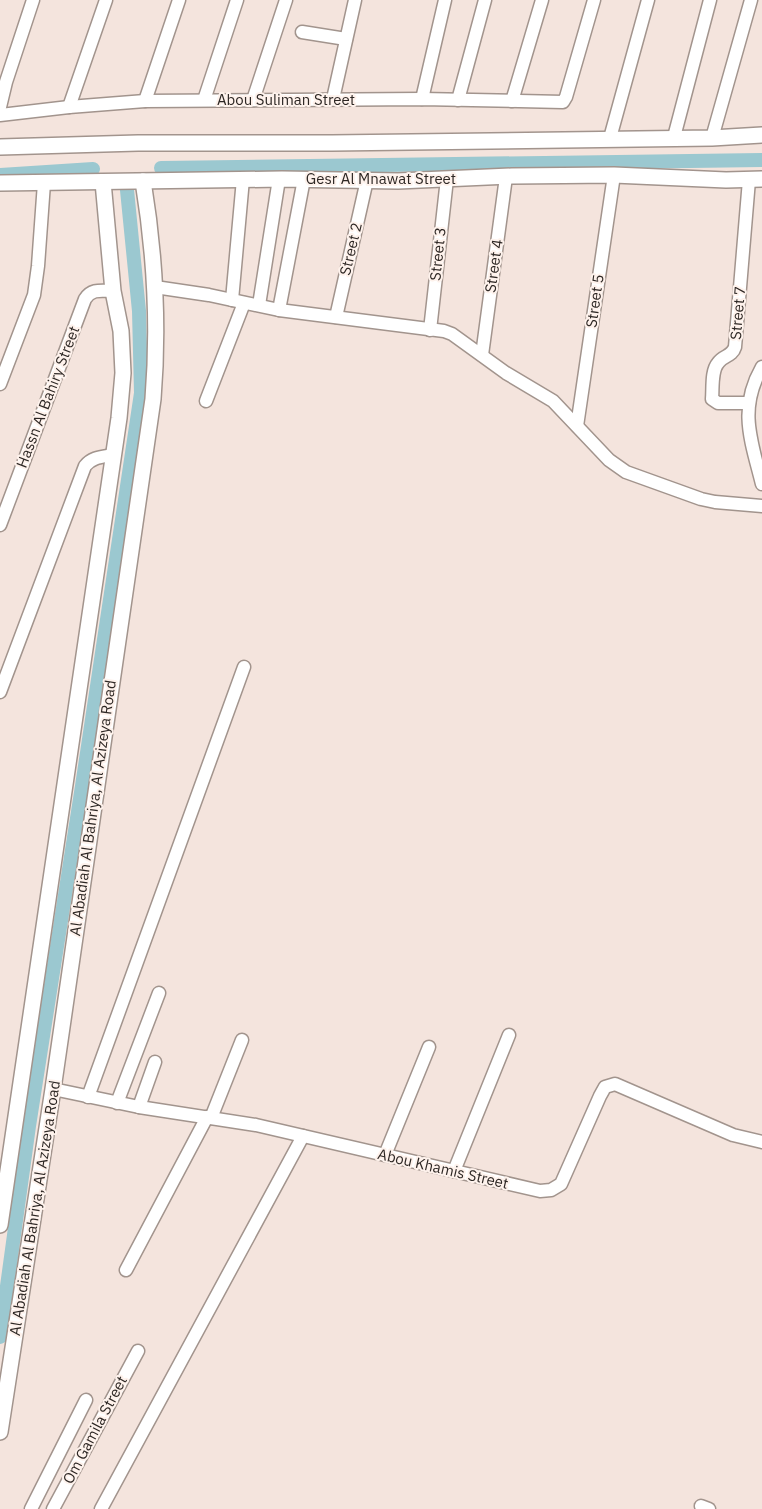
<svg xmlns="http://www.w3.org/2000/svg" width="762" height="1509" font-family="'IBM Plex Sans',sans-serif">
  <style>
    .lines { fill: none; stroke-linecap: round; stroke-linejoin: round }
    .canal { stroke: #9bc8d0; stroke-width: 14 }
    .minor-casing { stroke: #a2948d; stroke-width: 15 }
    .tertiary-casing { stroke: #a2948d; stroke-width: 18 }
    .minor { stroke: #fff; stroke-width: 12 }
    .tertiary { stroke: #fff; stroke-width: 15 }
    .labels { text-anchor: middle; stroke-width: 4; stroke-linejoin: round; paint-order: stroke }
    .street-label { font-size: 15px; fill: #2d2724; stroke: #fef2ec }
  </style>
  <rect width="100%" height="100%" fill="#f4e4dd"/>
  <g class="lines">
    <g class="canal">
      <polyline points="161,168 762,160"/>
      <polyline points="0,175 93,169"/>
      <polyline points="0,1337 29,1126 82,786 141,393 139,311 127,190"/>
    </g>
    <defs>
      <g id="minor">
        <polyline points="302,32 346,39"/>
        <polyline points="333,99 355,0"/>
        <polyline points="422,99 445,0"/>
        <polyline points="204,100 237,0"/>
        <polyline points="253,100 286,0"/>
        <polyline points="458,100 485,0"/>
        <polyline points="145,101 179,0"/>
        <polyline points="512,101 542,0"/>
        <polyline points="0,107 6,82 33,0"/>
        <polyline points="69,107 106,0"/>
        <polyline points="0,115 69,107 145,101 422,99 563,102 566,97 594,0"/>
        <polyline points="674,137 710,0"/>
        <polyline points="610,138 648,0"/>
        <polyline points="712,138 751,0"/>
        <path d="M749 180 735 347C732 357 723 355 718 363 711 371 713 388 712 399L718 403H749"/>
        <polyline points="155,287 209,295 279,310 444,331 452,334 506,373 553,401 609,460 626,472 701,499 715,502 762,506"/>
        <polyline points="232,300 243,179"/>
        <polyline points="259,305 279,179"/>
        <polyline points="279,310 304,179"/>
        <polyline points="336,317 367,180"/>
        <polyline points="430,330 447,179"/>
        <polyline points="482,355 506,177"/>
        <path d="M762 367C738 409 751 440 762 484"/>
        <polyline points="0,384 34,295 38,266 44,183"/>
        <polyline points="206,401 244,303"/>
        <polyline points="577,426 614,175"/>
        <path d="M0 525 85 299C92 288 102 291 113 291"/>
        <path d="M0 692 85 466C92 457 102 457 113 455"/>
        <polyline points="53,1089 139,1107 256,1125 540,1191 551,1190 561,1184 600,1096 605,1087 615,1084 733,1135 762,1142"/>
        <polyline points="88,1097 244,667"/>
        <polyline points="117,1103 159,993"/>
        <polyline points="139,1107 155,1062"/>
        <polyline points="211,1118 242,1040"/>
        <polyline points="385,1155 429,1047"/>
        <polyline points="454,1171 509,1035"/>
        <polyline points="126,1270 207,1117"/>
        <polyline points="701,1506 709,1509"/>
        <polyline points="31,1509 86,1400"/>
        <polyline points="53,1509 138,1351"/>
        <polyline points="101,1509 303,1136"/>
      </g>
      <g id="tertiary">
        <polyline points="0,147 138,143 332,143 712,138 762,135"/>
        <polyline points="0,183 282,179 398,181 512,176 614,175 726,180 762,179"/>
        <polyline points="0,1225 119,418 123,373 121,331 113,291 103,182"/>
        <path d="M0 1432 53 1089 153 399C159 326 155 254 143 181"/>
      </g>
    </defs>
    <use href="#minor" class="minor-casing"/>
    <use href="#tertiary" class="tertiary-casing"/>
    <use href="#minor" class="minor"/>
    <use href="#tertiary" class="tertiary"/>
  </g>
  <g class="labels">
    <g class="street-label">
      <text x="286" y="105">Abou Suliman Street</text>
      <text x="381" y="184">Gesr Al Mnawat Street</text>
      <text transform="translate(351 249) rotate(-77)" y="5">Street 2</text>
      <text transform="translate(438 254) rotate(-84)" y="5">Street 3</text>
      <text transform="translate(494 266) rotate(-82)" y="5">Street 4</text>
      <text transform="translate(595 301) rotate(-82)" y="5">Street 5</text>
      <text transform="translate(738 313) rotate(-85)" y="5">Street 7</text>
      <text transform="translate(48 397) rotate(-69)" y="5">Hassn Al Bahiry Street</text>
      <text transform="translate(93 808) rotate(-82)" y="5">Al Abadiah Al Bahriya, Al Azizeya Road</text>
      <text transform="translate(443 1169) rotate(13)" y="5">Abou Khamis Street</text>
      <text transform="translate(35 1208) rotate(-81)" y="5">Al Abadiah Al Bahriya, Al Azizeya Road</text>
      <text transform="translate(95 1430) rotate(-62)" y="5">Om Gamila Street</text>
    </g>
  </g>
</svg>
